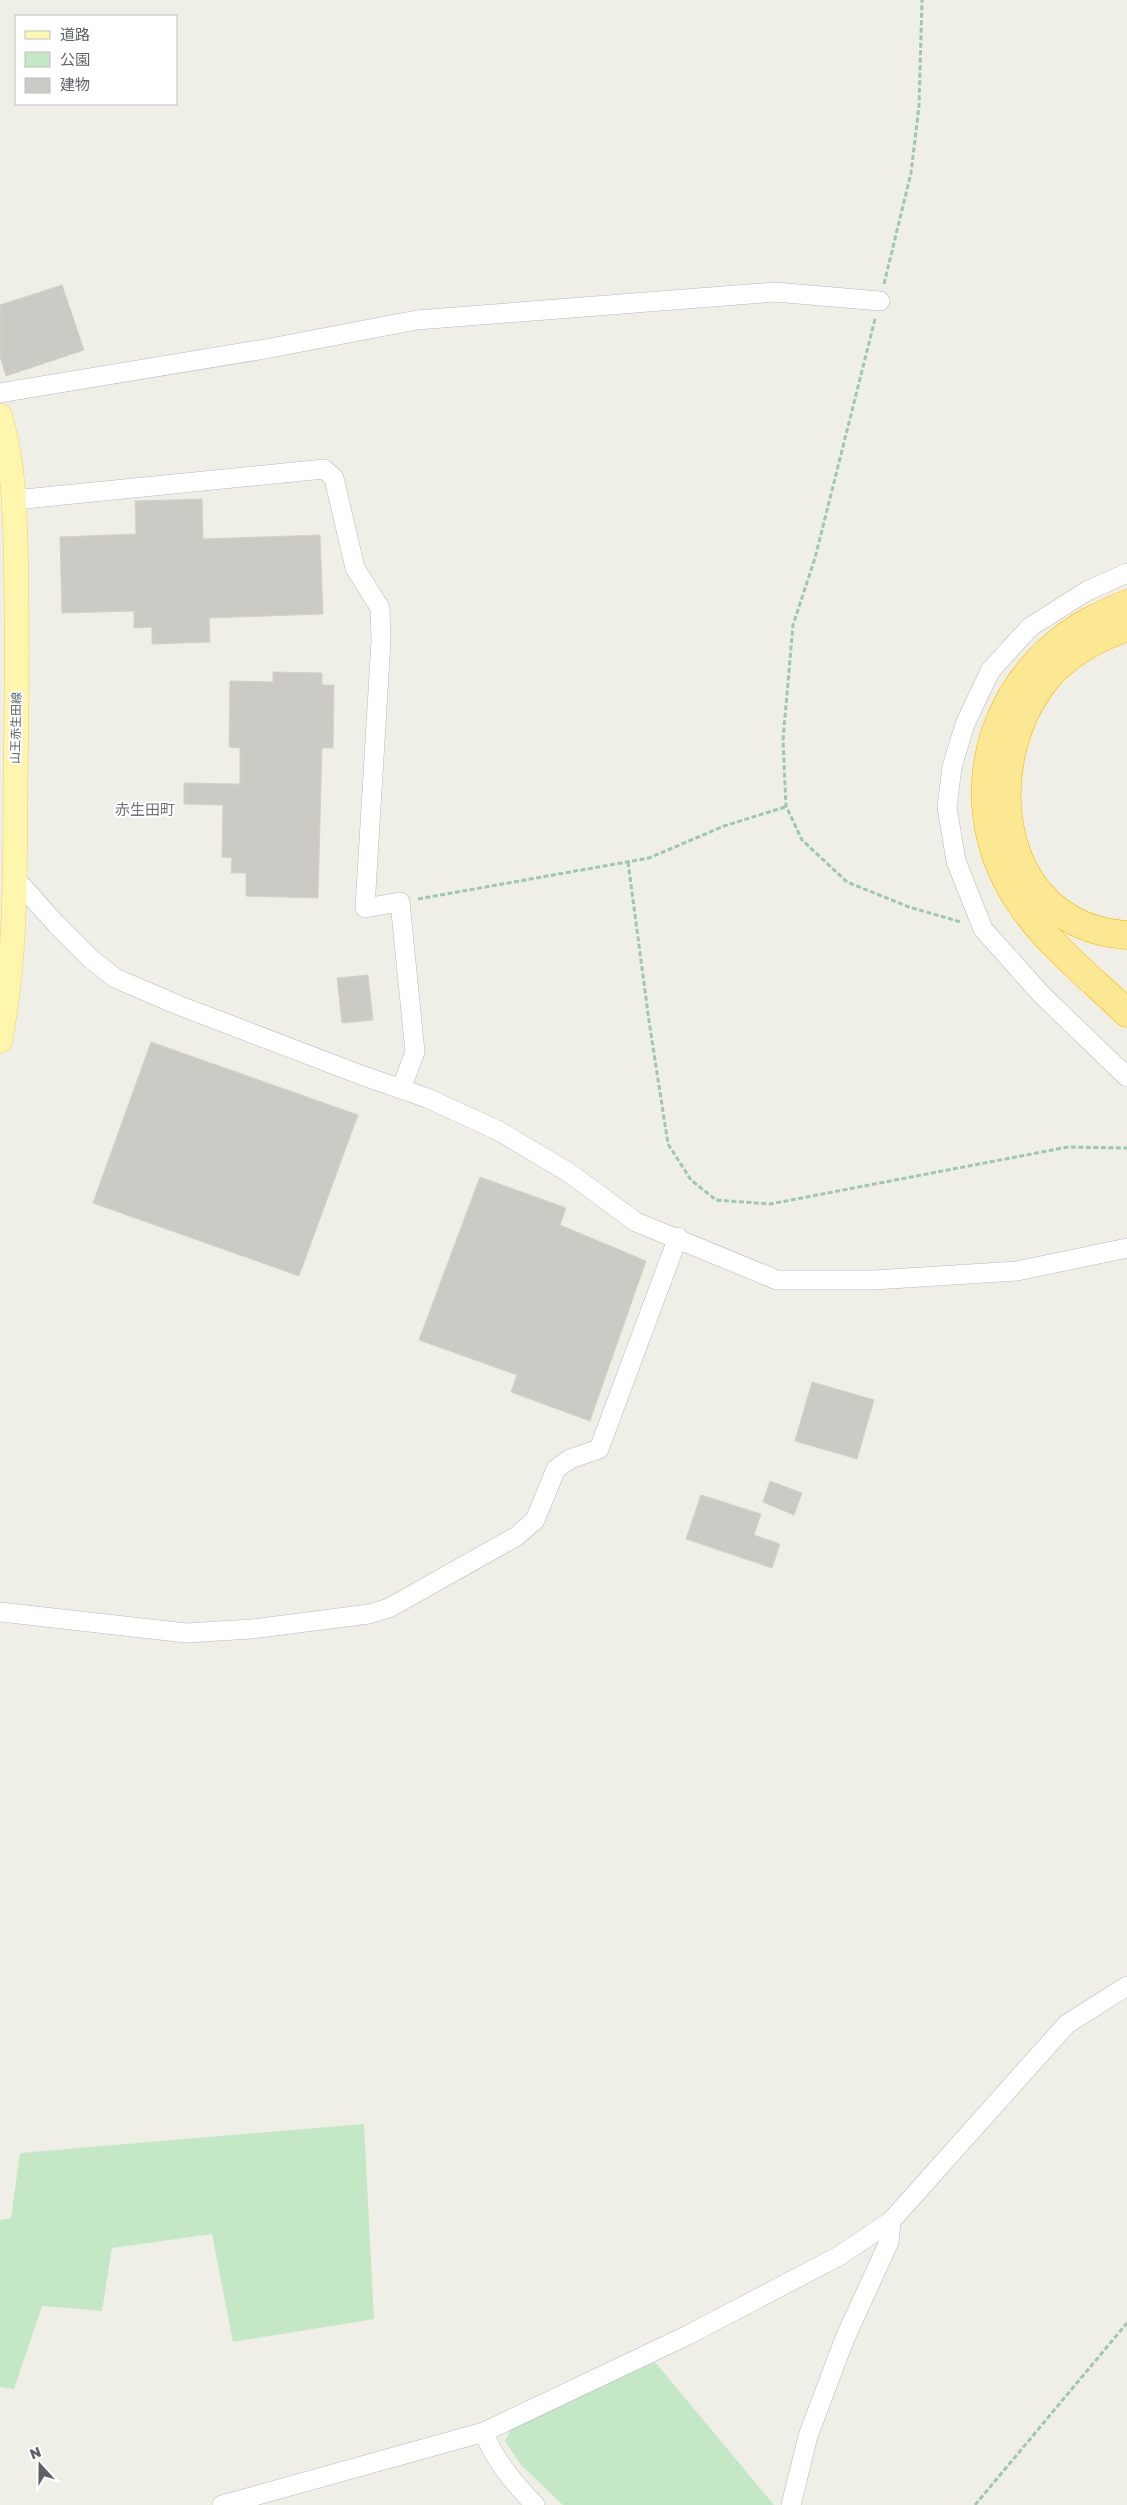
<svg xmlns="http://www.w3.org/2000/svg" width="1127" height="2505" font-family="'Golos Text','Noto Sans JP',sans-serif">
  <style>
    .green { fill: #c4e7c6 }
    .building { fill: #cccac4; stroke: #d5d1c5 }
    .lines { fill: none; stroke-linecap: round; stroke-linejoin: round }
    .minor-casing { stroke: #b7b9bd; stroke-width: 20 }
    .major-casing { stroke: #f1d05f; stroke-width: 25 }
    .highway-casing { stroke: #f6b701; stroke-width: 29 }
    .path { stroke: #9dc8ac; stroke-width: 3; stroke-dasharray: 5 2.5; stroke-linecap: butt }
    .minor { stroke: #fff; stroke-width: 19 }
    .major { stroke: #fff6ae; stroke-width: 24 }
    .highway { stroke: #fce792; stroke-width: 28 }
    .labels { text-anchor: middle; stroke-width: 4; stroke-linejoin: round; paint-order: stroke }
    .street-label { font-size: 12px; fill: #5e6267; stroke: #fff }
    .quarter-label { font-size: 15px; fill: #6f7479; stroke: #fff }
  </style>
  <rect width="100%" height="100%" fill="#f0efe7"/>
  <g class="green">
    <polygon points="364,2124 374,2319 233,2342 212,2234 112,2248 102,2311 42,2306 14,2389 0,2387 0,2220 11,2218 20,2153"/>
    <polygon points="655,2362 774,2505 563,2505 521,2465 505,2441 511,2428"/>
  </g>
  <g class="building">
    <polygon points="62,285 84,350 6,376 0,357 0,305"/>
    <polygon points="202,499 203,539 320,535 323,614 209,618 210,642 152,644 152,627 134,628 134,611 62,613 60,537 136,534 135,501"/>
    <polygon points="273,672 322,673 322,685 334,685 333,748 322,748 318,898 246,896 246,873 231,873 232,858 222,857 223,805 184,804 184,783 240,784 240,748 229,747 230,681 273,682"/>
    <polygon points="368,975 373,1020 342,1023 337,978"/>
    <polygon points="151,1042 358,1115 299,1276 93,1203"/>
    <polygon points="480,1177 566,1208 560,1225 646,1261 590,1421 511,1392 517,1375 419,1340"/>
    <polygon points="812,1382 874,1400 857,1459 795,1441"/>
    <polygon points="770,1481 802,1493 794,1515 763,1502"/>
    <polygon points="701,1495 761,1514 754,1535 780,1544 772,1568 686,1539"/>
  </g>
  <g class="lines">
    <defs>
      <g id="minor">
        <polyline points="0,393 265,349 417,320 775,292 880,301"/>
        <polyline points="14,500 324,469 334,478 355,568 380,608 381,641 365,908 400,902 415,1052 401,1089"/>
        <polyline points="1127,573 1087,591 1030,627 990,671 965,724 952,767 947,807 956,861 983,929 1042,995 1127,1077"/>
        <polyline points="14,877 56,924 91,959 115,978 178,1005 361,1075 427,1098 499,1131 568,1172 636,1222 777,1280 874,1280 1017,1271 1127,1248"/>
        <polyline points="0,1612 186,1633 252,1629 369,1614 389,1608 517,1536 535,1520 556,1469 570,1459 599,1449 678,1237"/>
        <path d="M484 2432C494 2460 515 2484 535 2505"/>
        <polyline points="222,2505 484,2432 688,2335 839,2256 891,2221 1067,2024 1127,1986"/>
        <polyline points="791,2505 808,2436 845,2338 889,2242 891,2221"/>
      </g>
      <path id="major" d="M0 416C14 463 15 513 16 562 17 622 17 683 16 743 14 842 19 944 0 1041"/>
      <g id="highway">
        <path d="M1127 604C1101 615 1076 626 1055 645 979 710 963 817 1019 901 1048 945 1090 977 1127 1013"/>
        <path d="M1127 627C1096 638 1063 656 1043 683 977 771 999 927 1127 935"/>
      </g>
    </defs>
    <use href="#minor" class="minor-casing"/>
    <use href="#major" class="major-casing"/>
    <use href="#highway" class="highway-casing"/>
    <g class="path">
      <polyline points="884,284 911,173 919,106 922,0"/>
      <polyline points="875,319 815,558 793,625 783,740 786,806 802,840 847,882 909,907 961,922"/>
      <polyline points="628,862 649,1021 668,1144 691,1180 716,1200 770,1204 1068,1147 1127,1148"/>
      <polyline points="418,899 649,858 724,826 785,807"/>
      <polyline points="975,2505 1127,2323"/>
    </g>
    <use href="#minor" class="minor"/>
    <use href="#major" class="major"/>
    <use href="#highway" class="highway"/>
  </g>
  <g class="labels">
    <g class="street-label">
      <text transform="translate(16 728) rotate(-89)" y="4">山王赤生田線</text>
    </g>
    <g class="quarter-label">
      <text x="145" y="815">赤生田町</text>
    </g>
  </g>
  <rect x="15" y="15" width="162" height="90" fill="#ffffff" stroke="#bfc0c2"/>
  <rect x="25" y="31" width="25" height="8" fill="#fff6ae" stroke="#bfc0c2"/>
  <text x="60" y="40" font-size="15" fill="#5e6267">道路</text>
  <rect x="25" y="52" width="25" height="15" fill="#c4e7c6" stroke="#bfc0c2"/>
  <text x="60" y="65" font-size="15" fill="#5e6267">公園</text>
  <rect x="25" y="78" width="25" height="15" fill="#cccac4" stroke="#bfc0c2"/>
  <text x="60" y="90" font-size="15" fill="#5e6267">建物</text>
  <g transform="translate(40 2465) rotate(339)" stroke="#ffffff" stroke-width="4" paint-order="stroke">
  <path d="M0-4L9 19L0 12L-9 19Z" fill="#5e6267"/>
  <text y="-8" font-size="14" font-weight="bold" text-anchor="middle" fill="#5e6267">N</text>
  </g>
</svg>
